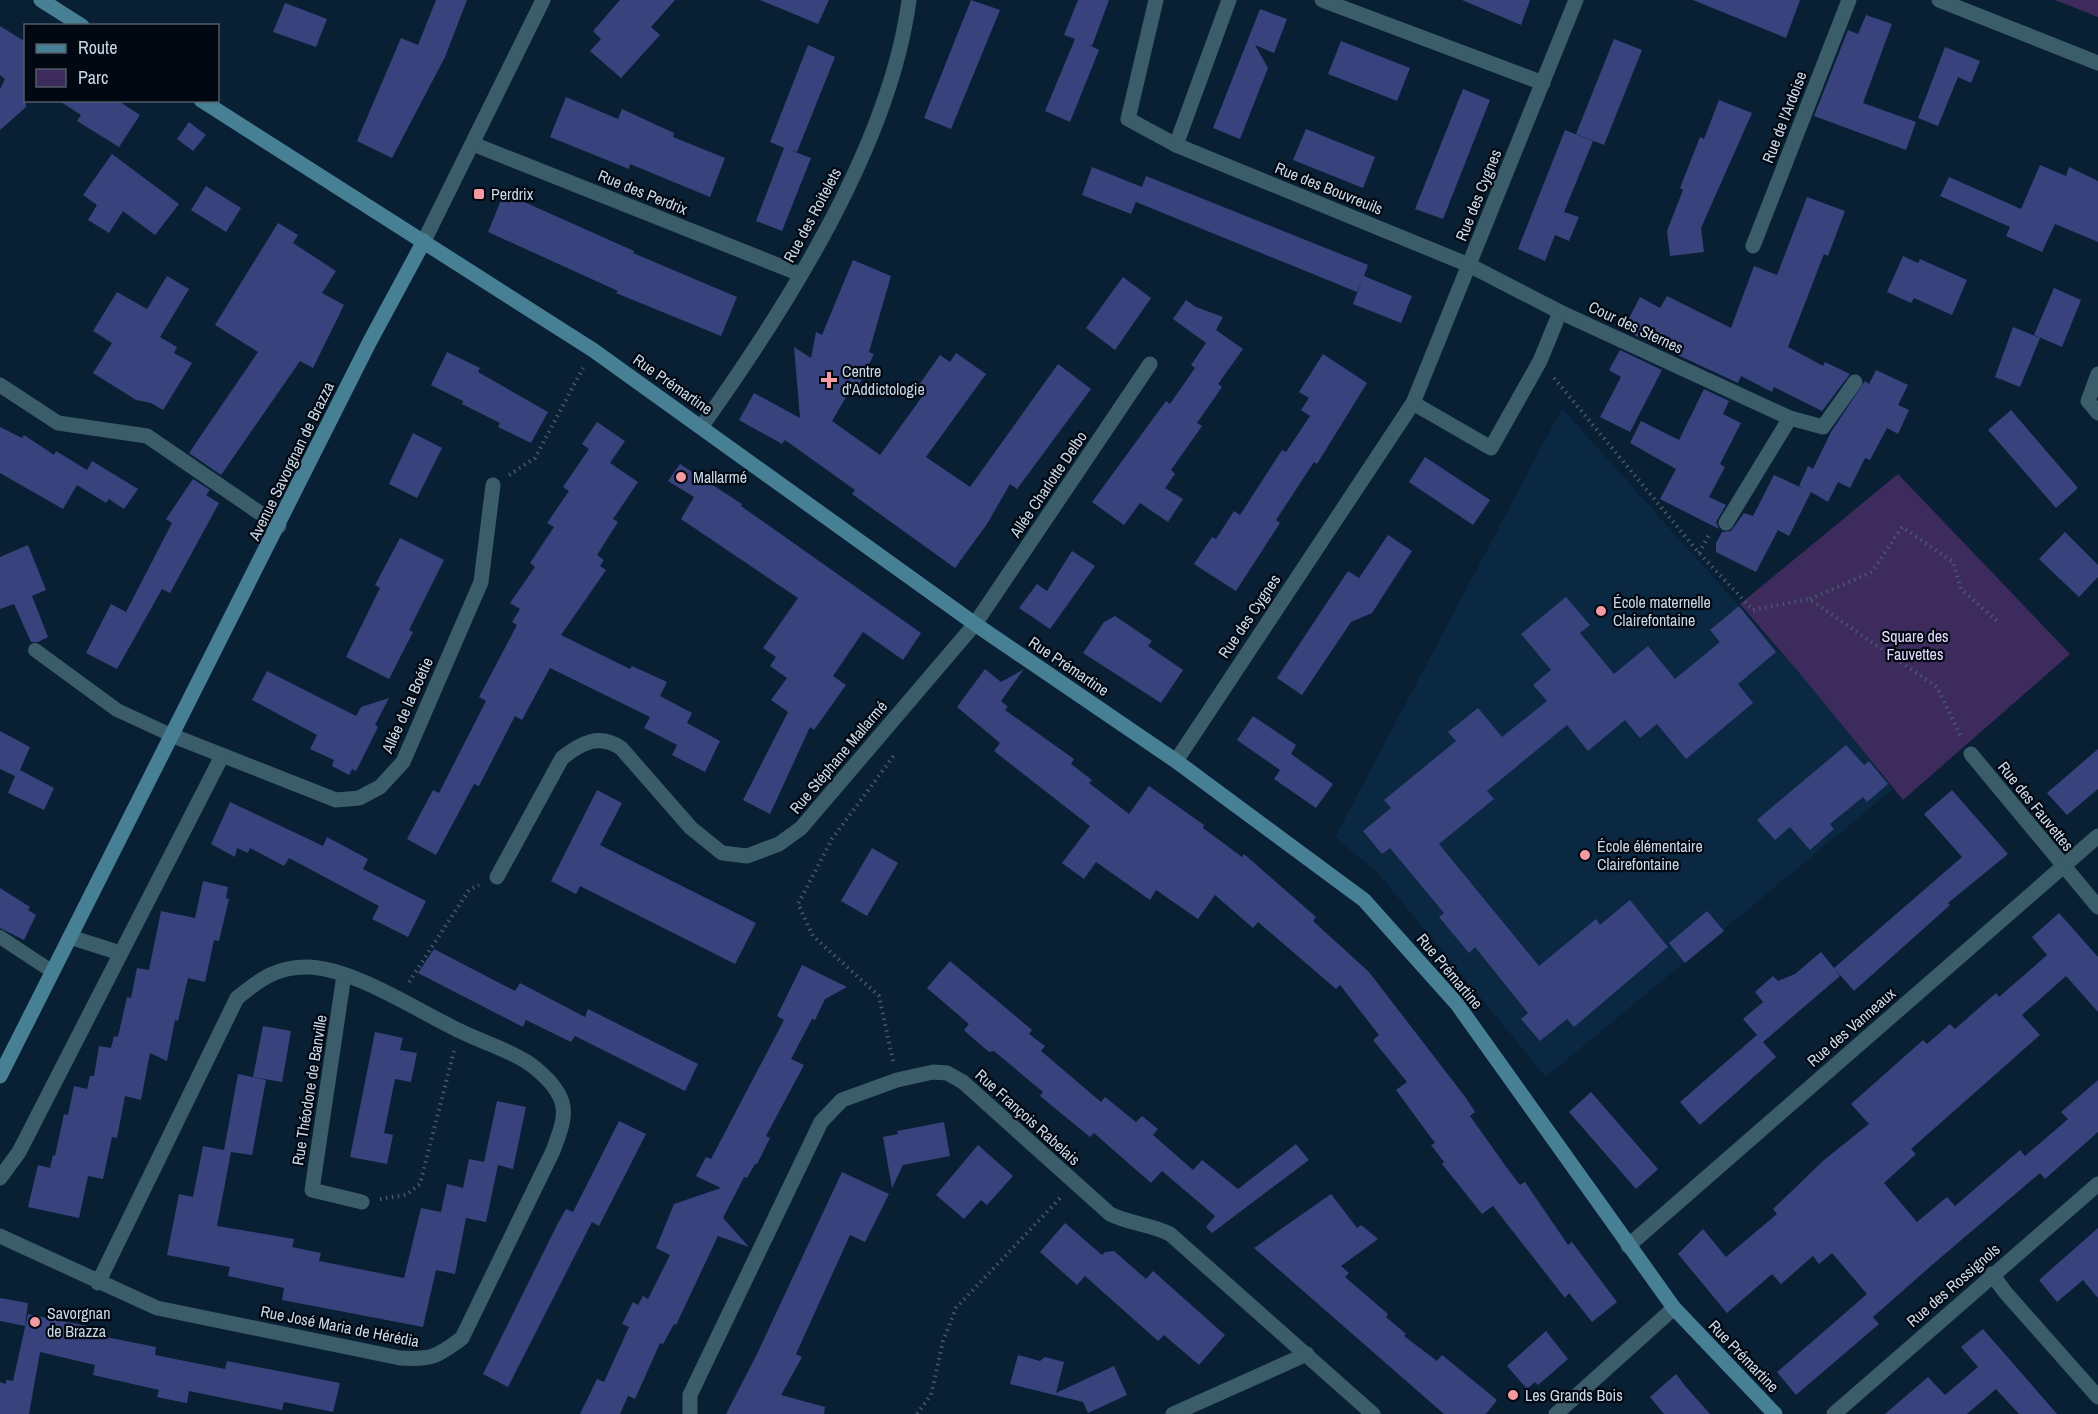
<svg xmlns="http://www.w3.org/2000/svg" width="2098" height="1414" font-family="'Archivo Narrow',sans-serif">
  <style>
    .built { fill: #0b2842 }
    .green { fill: #3e2b5e }
    .building { fill: #38437e }
    .lines { fill: none; stroke-linecap: round; stroke-linejoin: round }
    .path { stroke: #45596c; stroke-width: 4; stroke-dasharray: 1.5 4.5; stroke-linecap: butt }
    .lane { stroke: #3a5d69; stroke-width: 14 }
    .street { stroke: #3a5d69; stroke-width: 15 }
    .secondary { stroke: #478095; stroke-width: 15 }
    .poi-dot { fill: #f49aa2; stroke: #020811; stroke-width: 2 }
    .labels { text-anchor: middle; stroke-width: 4.5; stroke-linejoin: round; paint-order: stroke }
    .street-label { font-size: 16px; fill: #cad8e6; stroke: #020811 }
    .poi-label { font-size: 16px; fill: #cad8e6; stroke: #020811; text-anchor: start }
    .park-label { font-size: 16px; fill: #e4d9fe; stroke: #020811 }
  </style>
  <rect width="100%" height="100%" fill="#081f34"/>
  <polygon class="built" points="1562,408 1806,681 1893,789 1546,1077 1378,873 1335,837"/>
  <g class="green">
    <polygon points="2055,0 2098,0 2098,17"/>
    <polygon points="1898,474 2070,654 1903,800 1806,681 1740,604"/>
  </g>
  <g class="building">
    <polygon points="436,0 467,0 445,57 392,158 357,141 401,38 418,45"/>
    <polygon points="620,0 675,0 651,27 660,35 621,78 590,51 601,39 593,31"/>
    <polygon points="760,0 829,0 818,24"/>
    <polygon points="971,0 1000,10 951,129 924,118"/>
    <polygon points="1078,0 1109,0 1092,46 1085,43 1099,50 1070,122 1045,111 1075,39 1064,35"/>
    <polygon points="1462,0 1530,0 1521,25"/>
    <polygon points="1693,0 1800,0 1786,38"/>
    <polygon points="285,3 327,19 316,47 273,32"/>
    <polygon points="1260,9 1287,19 1274,53 1255,45 1268,68 1240,139 1213,128"/>
    <polygon points="1866,15 1892,24 1863,103 1916,122 1906,150 1814,116 1848,30 1858,34"/>
    <polygon points="0,26 24,41 26,37 26,107 0,130 0,89 5,79 0,75"/>
    <polygon points="1614,39 1642,50 1604,145 1576,134"/>
    <polygon points="1341,41 1410,68 1397,101 1328,74"/>
    <polygon points="808,45 835,57 797,152 790,150 811,158 782,231 756,221 784,148 770,142"/>
    <polygon points="1945,47 1980,61 1971,83 1958,77 1938,126 1918,118"/>
    <polygon points="1463,89 1490,100 1443,219 1415,209"/>
    <polygon points="566,97 618,119 622,109 674,133 673,137 725,158 710,197 630,164 629,169 550,137"/>
    <polygon points="58,100 117,100 140,115 119,147 77,121 81,115"/>
    <polygon points="1719,100 1752,113 1701,228 1704,252 1670,256 1667,231 1683,190 1680,188 1700,137 1704,139"/>
    <polygon points="189,122 206,135 193,151 177,139"/>
    <polygon points="1306,129 1375,157 1363,188 1293,160"/>
    <polygon points="1565,130 1593,141 1564,212 1579,217 1569,241 1555,235 1545,261 1518,249"/>
    <polygon points="112,154 179,204 155,235 123,211 109,233 88,220 97,205 83,195"/>
    <polygon points="2040,165 2066,176 2069,167 2098,181 2098,242 2055,224 2042,252 2006,236 2010,227 1940,196 1949,177 2021,209"/>
    <polygon points="1092,167 1142,187 1146,176 1368,265 1364,276 1412,296 1401,323 1353,304 1363,277 1357,292 1136,202 1137,199 1131,214 1082,195"/>
    <polygon points="206,186 241,208 226,232 191,210"/>
    <polygon points="504,193 634,251 633,253 737,297 721,336 616,293 618,291 488,232"/>
    <polygon points="1807,197 1845,211 1828,256 1824,254 1788,347 1823,366 1825,362 1850,374 1822,411 1774,387 1772,392 1741,376 1738,383 1630,333 1631,331 1624,328 1640,297 1660,308 1667,296 1731,328 1754,266 1777,275"/>
    <polygon points="278,223 298,235 293,243 336,271 322,293 344,305 313,368 300,361 221,475 189,453 258,352 215,325"/>
    <polygon points="1903,256 1918,263 1920,259 1967,280 1952,315 1914,298 1911,303 1887,292"/>
    <polygon points="853,260 891,276 869,352 874,354 858,387 853,385 832,421 880,455 924,394 916,389 940,355 950,362 956,353 986,374 926,457 970,487 1058,364 1091,389 1017,489 1010,484 987,524 955,568 852,494 855,490 785,440 782,444 739,420 754,393 800,418 794,347 811,358 816,332 822,335"/>
    <polygon points="167,276 189,289 160,337 177,347 174,353 192,363 163,410 151,403 136,400 93,373 112,343 93,331 117,292 147,309"/>
    <polygon points="1123,277 1151,298 1115,350 1086,328"/>
    <polygon points="2054,288 2081,300 2062,347 2034,335"/>
    <polygon points="1186,300 1196,307 1223,317 1216,330 1243,349 1218,384 1222,387 1197,423 1202,426 1171,470 1175,474 1165,488 1183,499 1168,522 1140,503 1124,525 1092,502 1166,401 1170,404 1195,368 1191,365 1206,343 1173,319"/>
    <polygon points="2013,327 2040,338 2020,387 1995,377"/>
    <polygon points="1620,350 1662,370 1630,432 1600,417 1621,377 1609,370"/>
    <polygon points="447,352 480,368 478,372 548,412 531,443 498,427 500,423 462,404 463,401 431,385"/>
    <polygon points="1323,354 1367,383 1317,464 1314,462 1276,520 1280,523 1236,591 1194,564 1212,537 1216,539 1234,511 1240,515 1282,450 1286,452 1310,416 1301,410 1309,398 1299,392"/>
    <polygon points="1876,370 1908,385 1898,405 1909,410 1898,434 1887,428 1870,460 1865,458 1850,488 1838,482 1828,502 1811,492 1789,536 1778,530 1756,572 1716,552 1716,543 1722,532 1731,531 1744,513 1753,516 1774,475 1804,489 1799,486 1808,466 1813,469 1831,432 1865,381 1869,384"/>
    <polygon points="1704,389 1729,401 1723,414 1741,423 1720,464 1725,467 1709,497 1726,505 1716,522 1719,529 1660,499 1676,469 1630,443 1641,421 1679,440"/>
    <polygon points="2011,410 2078,488 2056,508 1988,430"/>
    <polygon points="597,422 625,441 610,463 638,482 613,519 618,522 597,555 604,560 600,566 606,570 561,635 630,669 632,666 667,682 660,696 692,713 687,723 720,741 705,772 672,755 677,745 644,728 650,717 550,668 522,720 515,716 479,786 474,784 436,855 407,839 433,790 439,793 486,701 479,697 517,625 512,622 520,609 510,603 535,567 530,563 554,527 547,523 569,491 563,487 589,449 582,444"/>
    <polygon points="0,427 22,438 24,435 54,455 56,451 87,470 92,461 138,489 124,509 109,499 106,503 77,485 63,509 0,473"/>
    <polygon points="413,433 442,448 417,498 389,484"/>
    <polygon points="1425,457 1490,500 1473,525 1409,482"/>
    <polygon points="680,464 742,504 741,506 921,633 903,660 863,632 833,676 846,685 814,730 810,727 770,814 743,800 788,712 771,700 787,678 770,666 776,657 763,648 798,598 681,519 694,497 668,481"/>
    <polygon points="193,479 210,490 206,495 219,503 170,593 162,589 117,669 86,653 111,604 126,612 172,523 166,519"/>
    <polygon points="2065,532 2098,565 2098,577 2079,597 2039,559"/>
    <polygon points="1388,535 1412,551 1372,613 1351,622 1302,695 1277,678 1348,571 1359,578"/>
    <polygon points="400,538 444,560 409,630 413,632 389,679 346,657 380,588 375,585"/>
    <polygon points="28,545 46,590 32,596 48,637 38,642 31,642 14,604 0,609 0,557"/>
    <polygon points="1072,551 1095,566 1050,629 1019,608 1037,584 1047,591"/>
    <polygon points="1566,597 1590,625 1580,633 1614,674 1648,646 1675,679 1720,642 1710,630 1739,606 1776,652 1738,684 1753,703 1686,759 1657,724 1640,738 1625,720 1588,751 1567,725 1487,791 1494,799 1439,844 1539,966 1596,919 1600,925 1630,900 1668,947 1574,1027 1567,1019 1540,1041 1521,1019 1528,1013 1475,947 1469,953 1439,917 1444,913 1390,848 1382,854 1363,831 1391,808 1384,800 1456,741 1448,732 1478,708 1502,737 1547,701 1533,685 1551,670 1521,634"/>
    <polygon points="1115,616 1152,641 1148,646 1183,670 1161,703 1083,653 1104,622"/>
    <polygon points="985,669 1001,682 1024,669 1001,701 1008,707 1005,710 1074,759 1071,764 1092,780 1089,783 1129,814 1149,786 1204,825 1203,828 1242,857 1244,854 1316,917 1313,921 1369,972 1466,1098 1475,1112 1470,1116 1507,1168 1520,1185 1525,1182 1568,1245 1572,1242 1617,1302 1592,1322 1569,1293 1565,1298 1493,1206 1482,1214 1442,1164 1444,1162 1431,1145 1435,1143 1396,1090 1407,1082 1373,1040 1379,1035 1340,985 1336,989 1258,922 1253,928 1215,895 1198,919 1156,890 1150,900 1096,862 1084,879 1062,863 1090,826 994,751 1000,743 957,707"/>
    <polygon points="267,671 356,716 361,707 389,698 375,725 378,727 356,771 352,769 349,775 332,766 334,760 310,749 317,735 252,700"/>
    <polygon points="1253,716 1296,745 1291,754 1333,784 1316,808 1274,779 1280,770 1237,740"/>
    <polygon points="0,731 30,747 20,770 54,788 44,810 8,793 15,776 0,769"/>
    <polygon points="1846,745 1864,765 1869,761 1888,784 1867,802 1863,797 1830,824 1834,829 1810,850 1790,827 1775,840 1757,820"/>
    <polygon points="2098,749 2098,789 2067,815 2047,793"/>
    <polygon points="597,790 622,803 600,845 756,923 735,964 580,886 576,894 551,881"/>
    <polygon points="1952,790 2008,854 1948,903 1950,905 1854,991 1834,968 1840,976 1763,1042 1776,1057 1700,1125 1680,1102 1757,1035 1743,1019 1763,1002 1755,992 1773,976 1778,981 1795,974 1821,952 1834,968 1962,857 1924,814"/>
    <polygon points="230,802 323,846 327,837 368,859 363,869 426,901 408,937 372,919 379,906 289,858 284,866 250,848 248,853 237,848 235,857 211,844"/>
    <polygon points="872,848 898,863 867,916 841,901"/>
    <polygon points="203,881 228,887 226,898 229,899 219,941 214,940 205,982 188,978 178,1021 175,1020 167,1061 150,1053 141,1100 125,1096 117,1138 112,1137 103,1179 88,1176 79,1218 28,1207 38,1165 50,1168 53,1155 55,1156 64,1114 68,1115 74,1086 87,1089 90,1076 94,1076 99,1046 111,1048 114,1036 118,1037 127,997 131,998 137,968 149,970 161,911 195,918"/>
    <polygon points="0,888 30,907 28,910 36,915 24,940 0,928"/>
    <polygon points="1707,911 1724,931 1685,963 1669,943"/>
    <polygon points="2059,913 2098,957 2098,1012 2066,976 2022,1015 2040,1035 1911,1149 1916,1154 1884,1183 1917,1222 1947,1197 1955,1206 2020,1150 2025,1156 2068,1119 2061,1112 2098,1080 2098,1132 2045,1179 2040,1173 1932,1265 1873,1317 1879,1324 1796,1395 1777,1372 1867,1294 1832,1253 1819,1264 1813,1256 1781,1284 1772,1274 1727,1313 1678,1254 1703,1229 1726,1257 1777,1214 1773,1209 1824,1160 1869,1124 1851,1104 1923,1040 1927,1044 1950,1024 1955,1029 1996,993 1999,997 2047,955 2032,937"/>
    <polygon points="434,949 515,991 520,983 585,1017 588,1009 698,1064 685,1091 575,1036 571,1042 526,1020 523,1027 418,973"/>
    <polygon points="950,961 1032,1030 1029,1034 1045,1046 1041,1051 1101,1102 1105,1097 1136,1122 1142,1116 1158,1129 1153,1135 1193,1170 1202,1160 1238,1189 1296,1144 1309,1160 1212,1233 1206,1227 1215,1216 1162,1171 1151,1183 1094,1133 1090,1137 1040,1096 1043,1092 994,1051 989,1052 968,1034 964,1030 969,1024 927,988"/>
    <polygon points="802,965 847,987 825,999 815,1020 812,1019 791,1059 804,1065 766,1136 770,1138 757,1164 755,1164 747,1178 744,1177 723,1218 749,1247 718,1236 676,1325 674,1324 663,1344 660,1343 635,1399 628,1396 620,1414 580,1414 597,1379 604,1382 629,1327 622,1324 633,1302 638,1305 643,1296 648,1299 670,1255 656,1248 674,1204 721,1188 696,1176 706,1157 711,1159 784,1020 777,1016"/>
    <polygon points="263,1026 291,1031 282,1082 253,1077"/>
    <polygon points="375,1032 403,1038 400,1050 417,1053 411,1082 395,1079 384,1133 393,1135 387,1164 350,1157"/>
    <polygon points="238,1074 266,1080 252,1155 231,1152 217,1226 294,1239 292,1247 321,1253 319,1261 404,1278 421,1208 441,1212 447,1184 463,1188 469,1159 484,1162 497,1101 526,1107 513,1169 498,1165 486,1222 466,1218 455,1274 436,1270 423,1327 282,1300 284,1288 228,1276 230,1267 167,1255 179,1194 193,1197 203,1146 224,1150"/>
    <polygon points="1591,1092 1658,1169 1636,1189 1569,1112"/>
    <polygon points="619,1121 646,1134 599,1226 592,1222 508,1387 483,1374 557,1225 566,1209 573,1212"/>
    <polygon points="944,1122 950,1156 903,1165 892,1188 883,1137 898,1134 897,1131"/>
    <polygon points="978,1145 1013,1176 987,1205 981,1200 964,1219 936,1195"/>
    <polygon points="842,1172 889,1194 865,1242 850,1235 796,1354 802,1357 781,1395 825,1407 824,1414 726,1414 757,1354"/>
    <polygon points="1331,1194 1357,1228 1361,1225 1378,1239 1341,1266 1349,1273 1345,1277 1388,1314 1386,1317 1406,1334 1404,1336 1437,1361 1442,1355 1497,1400 1486,1414 1444,1414 1254,1248"/>
    <polygon points="1065,1223 1102,1255 1105,1252 1114,1251 1146,1279 1153,1271 1225,1335 1199,1365 1164,1335 1158,1341 1085,1276 1077,1285 1040,1252"/>
    <polygon points="2098,1228 2098,1298 2083,1280 2057,1302 2039,1280"/>
    <polygon points="0,1298 28,1303 25,1326 0,1321"/>
    <polygon points="28,1314 102,1329 101,1336 156,1347 155,1355 225,1369 227,1361 340,1383 333,1412 284,1402 282,1410 189,1391 187,1403 176,1401 157,1397 159,1390 93,1375 95,1365 40,1352 29,1414 0,1414 0,1382 6,1384 6,1380 13,1381"/>
    <polygon points="1983,1329 2057,1414 2019,1414 1996,1389 1967,1414 1885,1414 1928,1377 1945,1395 1978,1367 1961,1347"/>
    <polygon points="1546,1331 1568,1359 1538,1385 1535,1382 1527,1389 1507,1366"/>
    <polygon points="1018,1355 1040,1361 1045,1357 1064,1362 1056,1393 1114,1366 1127,1395 1088,1413 1083,1402 1010,1384"/>
    <polygon points="1676,1374 1686,1387 1710,1414 1664,1414 1650,1397"/>
  </g>
  <g class="lines">
    <g class="path">
      <polyline points="1554,378 1699,553 1753,610 1809,599 1937,687 1961,737"/>
      <polyline points="509,475 535,458 583,368"/>
      <polyline points="1699,553 1710,533"/>
      <polyline points="1810,599 1872,572 1902,527 1953,562 1961,589 1999,623"/>
      <polyline points="409,982 469,890 479,885"/>
      <polyline points="893,1061 879,996 813,936 798,904 832,839 895,754"/>
      <polyline points="380,1199 406,1195 420,1184 454,1051"/>
      <polyline points="917,1414 931,1395 943,1341 956,1308 1062,1196"/>
    </g>
    <g class="lane">
      <polyline points="35,650 117,710 171,735"/>
      <polyline points="0,937 53,972"/>
    </g>
    <g class="street">
      <polyline points="1156,0 1128,119 1176,145 1469,265 1560,312 1790,418 1823,427 1855,382"/>
      <polyline points="1322,0 1543,83"/>
      <polyline points="1939,0 2098,63"/>
      <polyline points="473,144 800,274"/>
      <polyline points="1176,145 1229,0"/>
      <polyline points="424,241 543,0"/>
      <polyline points="1753,246 1849,0"/>
      <polyline points="2098,374 2088,401 2098,413"/>
      <polyline points="0,385 58,423 147,436 279,526"/>
      <polyline points="1413,403 1491,448 1540,361 1560,312"/>
      <path d="M702 426C786 308 890 145 909 0"/>
      <polyline points="1726,523 1790,418"/>
      <polyline points="171,735 336,800 359,798 380,787 403,762 481,582 493,485"/>
      <polyline points="1971,754 2098,907"/>
      <polyline points="1176,761 1413,403 1576,0"/>
      <path d="M497 877 562 758C581 743 599 733 621 748L691 828 722 853 747 856 779 844 801 828 975 624 1150 364"/>
      <polyline points="70,937 120,953"/>
      <polyline points="344,975 312,1190 362,1202"/>
      <polyline points="0,1178 19,1152 222,756"/>
      <path d="M0 1236 157 1308 400 1358C431 1360 437 1357 462 1338L553 1151C558 1136 567 1118 562 1102 557 1087 542 1073 530 1064 510 1050 482 1042 460 1031 418 1011 355 969 309 967 278 966 260 979 237 998L98 1283"/>
      <polyline points="1628,1246 2098,836"/>
      <polyline points="1992,1274 2005,1292 2098,1397"/>
      <path d="M690 1414V1395L821 1122 842 1100 897 1080 933 1072 947 1073 963 1082 1110 1214C1130 1224 1151 1224 1170 1234L1373 1414"/>
      <polyline points="1173,1414 1307,1354"/>
      <polyline points="1556,1414 1674,1308"/>
      <polyline points="1834,1414 2098,1184"/>
    </g>
    <g class="secondary">
      <polyline points="41,0 82,26"/>
      <polyline points="201,100 593,350 975,624 1176,761 1364,900 1457,1004 1674,1308 1775,1414"/>
      <polyline points="0,1076 369,343 424,241"/>
    </g>
  </g>
  <g class="poi-dot">
    <rect x="473" y="188" width="12" height="12" rx="3"/>
    <path d="M826 371h6v6h6v6h-6v6h-6v-6h-6v-6h6z"/>
    <circle cx="681" cy="477" r="6"/>
    <circle cx="1601" cy="611" r="6"/>
    <circle cx="1585" cy="855" r="6"/>
    <circle cx="35" cy="1322" r="6"/>
    <circle cx="1513" cy="1395" r="6"/>
  </g>
  <g class="labels">
    <g class="street-label">
      <text transform="translate(1784 117) rotate(-69)" y="6">Rue de l'Ardoise</text>
      <text transform="translate(1329 188) rotate(22)" y="6">Rue des Bouvreuils</text>
      <text transform="translate(643 192) rotate(22)" y="6">Rue des Perdrix</text>
      <text transform="translate(1478 195) rotate(-68)" y="6">Rue des Cygnes</text>
      <text transform="translate(812 215) rotate(-62)" y="6">Rue des Roitelets</text>
      <text transform="translate(1636 327) rotate(25)" y="6">Cour des Sternes</text>
      <text transform="translate(673 384) rotate(35)" y="6">Rue Prémartine</text>
      <text transform="translate(291 461) rotate(-64)" y="6">Avenue Savorgnan de Brazza</text>
      <text transform="translate(1048 484) rotate(-56)" y="6">Allée Charlotte Delbo</text>
      <text transform="translate(1249 616) rotate(-56)" y="6">Rue des Cygnes</text>
      <text transform="translate(1069 666) rotate(34)" y="6">Rue Prémartine</text>
      <text transform="translate(407 705) rotate(-66)" y="6">Allée de la Boétie</text>
      <text transform="translate(838 757) rotate(-50)" y="6">Rue Stéphane Mallarmé</text>
      <text transform="translate(2036 806) rotate(51)" y="6">Rue des Fauvettes</text>
      <text transform="translate(1450 971) rotate(50)" y="6">Rue Prémartine</text>
      <text transform="translate(1851 1027) rotate(-41)" y="6">Rue des Vanneaux</text>
      <text transform="translate(309 1090) rotate(-81)" y="6">Rue Théodore de Banville</text>
      <text transform="translate(1028 1117) rotate(42)" y="6">Rue François Rabelais</text>
      <text transform="translate(1953 1285) rotate(-41)" y="6">Rue des Rossignols</text>
      <text transform="translate(340 1326) rotate(11)" y="6">Rue José Maria de Hérédia</text>
      <text transform="translate(1744 1356) rotate(46)" y="6">Rue Prémartine</text>
    </g>
    <g class="poi-label">
      <text x="491" y="200">Perdrix</text>
      <text x="842" y="377">Centre<tspan x="842" dy="18">d'Addictologie</tspan></text>
      <text x="693" y="483">Mallarmé</text>
      <text x="1613" y="608">École maternelle<tspan x="1613" dy="18">Clairefontaine</tspan></text>
      <text x="1597" y="852">École élémentaire<tspan x="1597" dy="18">Clairefontaine</tspan></text>
      <text x="47" y="1319">Savorgnan<tspan x="47" dy="18">de Brazza</tspan></text>
      <text x="1525" y="1401">Les Grands Bois</text>
    </g>
    <g class="park-label">
      <text x="1915" y="642">Square des<tspan x="1915" dy="18">Fauvettes</tspan></text>
    </g>
  </g>
  <rect x="24" y="24" width="195" height="78" fill="#020811" stroke="#525b66" stroke-width="1.5"/>
  <rect x="36" y="44" width="30" height="9" fill="#478095" stroke="#525b66" stroke-width="1.5"/>
  <text x="78" y="54" font-size="18" fill="#cad8e6">Route</text>
  <rect x="36" y="69" width="30" height="18" fill="#3e2b5e" stroke="#525b66" stroke-width="1.5"/>
  <text x="78" y="84" font-size="18" fill="#cad8e6">Parc</text>
</svg>
